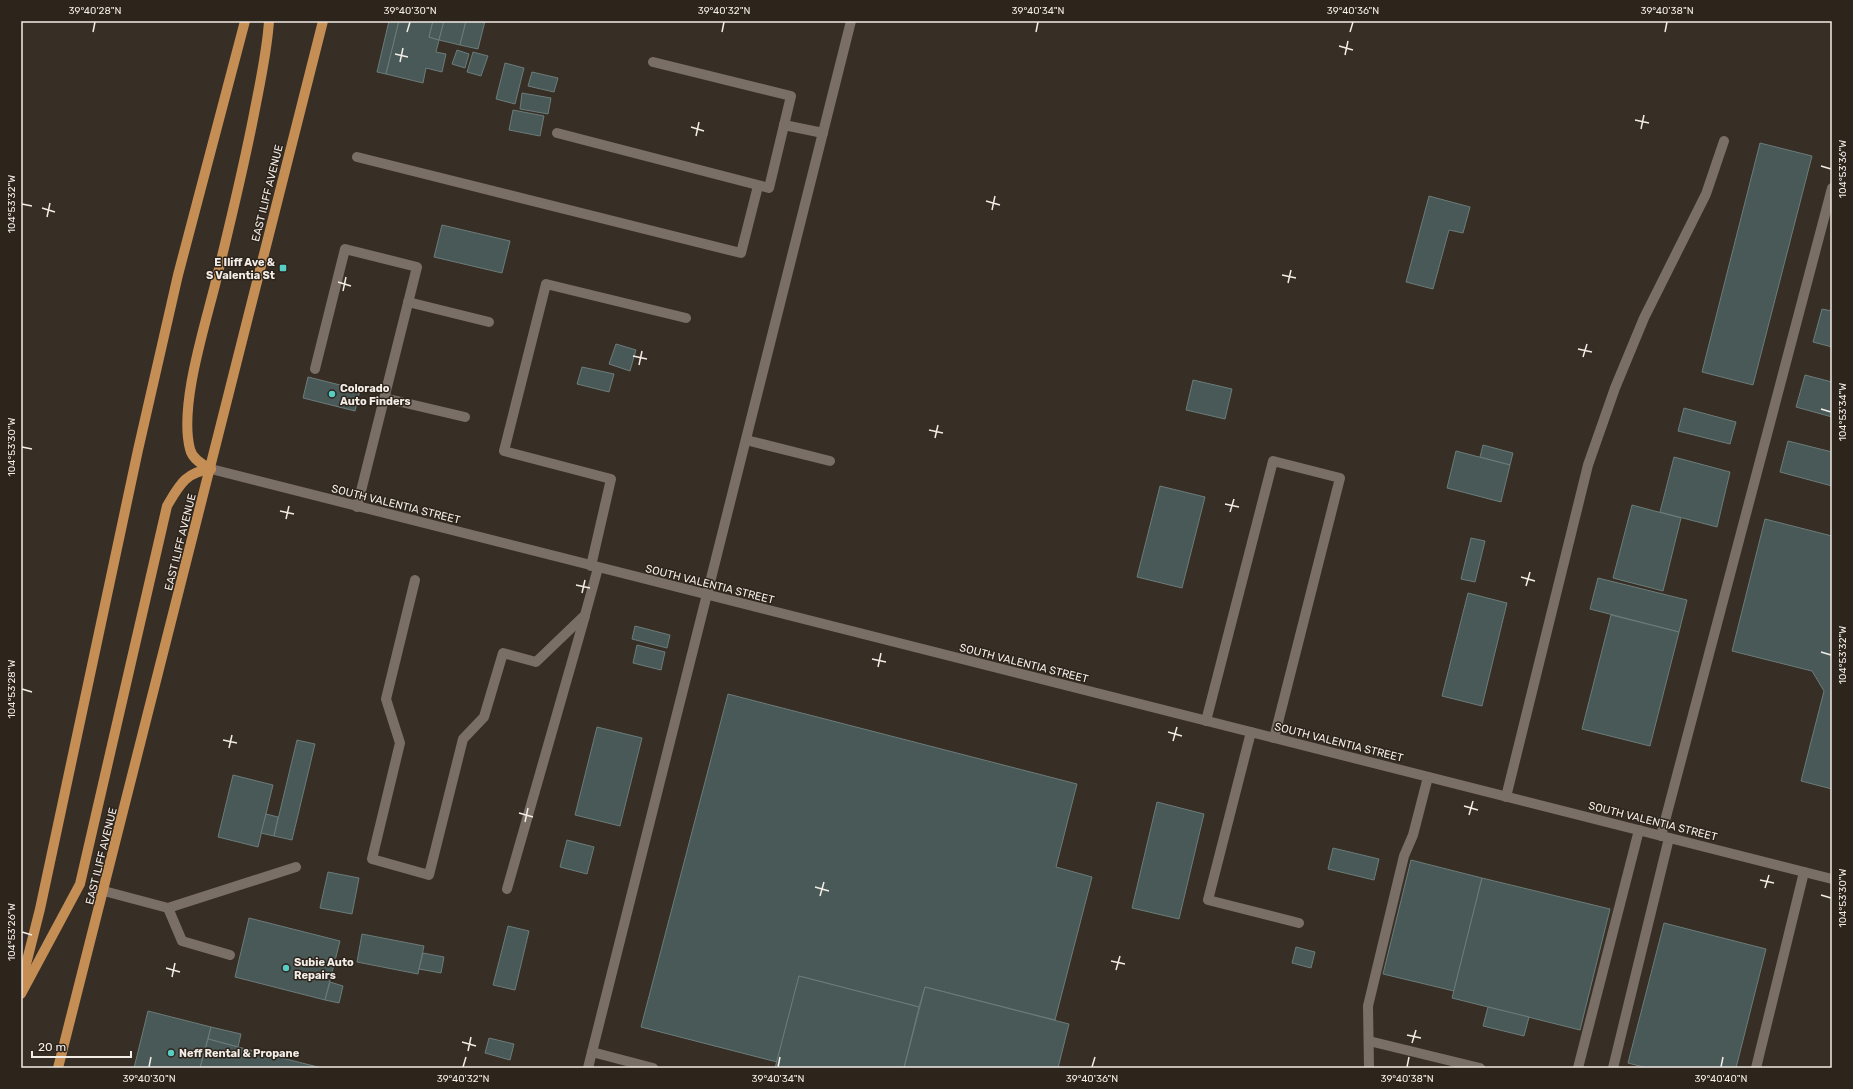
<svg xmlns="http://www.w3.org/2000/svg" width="1853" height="1089" font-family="Rubik,sans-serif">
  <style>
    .building { fill: #495957; stroke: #6b7c7a }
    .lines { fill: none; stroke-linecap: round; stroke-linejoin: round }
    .service { stroke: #7a6f66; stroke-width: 10 }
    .minor { stroke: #7a6f66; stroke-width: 10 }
    .primary { stroke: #c48e55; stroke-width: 10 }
    .ticks { fill: none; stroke: #f3ede8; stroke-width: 1.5 }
    .poi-dot { fill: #56cec3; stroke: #2d241c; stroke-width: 1.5 }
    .labels { text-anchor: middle; stroke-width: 3; stroke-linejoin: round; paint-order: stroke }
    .street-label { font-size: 11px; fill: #f3ede8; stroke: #2d241c }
    .poi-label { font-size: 11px; font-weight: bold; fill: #f3ede8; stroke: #2d241c; text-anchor: start }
    .neatline { fill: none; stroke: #f3ede8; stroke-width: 1.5 }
    .ticks-label { font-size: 10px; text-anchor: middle; fill: #f3ede8 }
  </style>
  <rect width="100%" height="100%" fill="#372e25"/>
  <g class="building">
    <polygon points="389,21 399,21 386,74 377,72"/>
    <polygon points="399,21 433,21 429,37 439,40 436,52 446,54 442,72 426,68 423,83 386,74"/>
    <polygon points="433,21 444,21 439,40 429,37"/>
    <polygon points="444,21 466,21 460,45 439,40"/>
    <polygon points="466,21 485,21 478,49 460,45"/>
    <polygon points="457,50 469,54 465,68 452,64"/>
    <polygon points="473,52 488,56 481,76 467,72"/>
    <polygon points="505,63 524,68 515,104 496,99"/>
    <polygon points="532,72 558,78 554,92 528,86"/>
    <polygon points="522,93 551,98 548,114 520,109"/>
    <polygon points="513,110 544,116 540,136 509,130"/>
    <polygon points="1760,143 1812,156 1753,385 1702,372"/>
    <polygon points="1429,196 1470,207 1463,233 1449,230 1433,289 1406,282"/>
    <polygon points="442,225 510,241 502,273 434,257"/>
    <polygon points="1822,309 1832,311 1832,347 1813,342"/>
    <polygon points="616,344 636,350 630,371 609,364"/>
    <polygon points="582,367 614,374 609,392 577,384"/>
    <polygon points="1805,375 1832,382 1832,417 1796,407"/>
    <polygon points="308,377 360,390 355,411 303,398"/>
    <polygon points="1193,380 1232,389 1225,419 1186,410"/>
    <polygon points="1684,408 1736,422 1730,444 1678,431"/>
    <polygon points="1788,441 1832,452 1832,486 1780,472"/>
    <polygon points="1483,445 1513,453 1510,465 1480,457"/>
    <polygon points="1456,451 1510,465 1501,502 1447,488"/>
    <polygon points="1674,457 1730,472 1717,527 1660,512"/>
    <polygon points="1160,486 1205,497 1182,588 1137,577"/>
    <polygon points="1632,505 1681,518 1663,591 1613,578"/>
    <polygon points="1765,519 1832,536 1832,789 1801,781 1824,691 1812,671 1732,651"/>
    <polygon points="1471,538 1485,541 1475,582 1461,579"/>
    <polygon points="1598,578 1687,600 1679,632 1590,609"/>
    <polygon points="1468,593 1507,603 1482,706 1442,696"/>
    <polygon points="1611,615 1679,632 1650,746 1582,729"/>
    <polygon points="635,626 670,635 667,648 632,639"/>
    <polygon points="637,645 665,652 661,670 633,663"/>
    <polygon points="728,694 1077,784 1056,867 1092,877 1055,1020 925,987 919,1007 799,976 777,1062 641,1027"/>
    <polygon points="597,727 642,738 620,826 575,815"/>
    <polygon points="297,740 315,744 292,840 274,836"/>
    <polygon points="233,775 273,785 258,847 218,837"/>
    <polygon points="1157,802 1204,814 1179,919 1132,908"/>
    <polygon points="266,814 278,817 274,836 261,833"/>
    <polygon points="567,840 594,847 587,874 560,867"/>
    <polygon points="1333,848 1379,859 1374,880 1328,869"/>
    <polygon points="1411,860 1482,878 1454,991 1383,974"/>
    <polygon points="328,872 359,878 352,914 320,908"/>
    <polygon points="1482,878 1610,909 1580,1030 1452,998"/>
    <polygon points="249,918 340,941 325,1000 235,977"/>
    <polygon points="1664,923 1766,949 1736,1068 1647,1068 1628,1063"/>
    <polygon points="508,926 529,931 515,990 493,985"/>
    <polygon points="362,934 424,946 418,974 357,962"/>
    <polygon points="1296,947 1315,952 1311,968 1292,963"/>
    <polygon points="423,953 444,957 441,973 419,969"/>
    <polygon points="799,976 919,1007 904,1068 775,1068"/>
    <polygon points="330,982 343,986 339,1003 325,1000"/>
    <polygon points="925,987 1069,1024 1058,1068 904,1068"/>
    <polygon points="1488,1007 1529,1017 1524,1036 1483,1026"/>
    <polygon points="148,1011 211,1027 200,1068 134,1068"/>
    <polygon points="211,1027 241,1034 238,1047 208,1039"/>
    <polygon points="489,1038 514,1044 510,1060 485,1053"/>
    <polygon points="208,1039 238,1047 322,1068 200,1068"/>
  </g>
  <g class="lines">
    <g class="service">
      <polyline points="784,125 823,133"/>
      <polyline points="557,133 769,188 791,96 653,62"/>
      <polyline points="357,157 741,253 758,186"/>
      <polyline points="408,302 489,322"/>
      <polyline points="315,369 345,249 417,267 357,507"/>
      <polyline points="384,398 465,417"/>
      <polyline points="746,440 830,461"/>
      <polyline points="591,566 611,479 504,451 546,284 686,318"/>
      <polyline points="415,580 386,699 400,743 372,859 429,875 463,739 484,717 503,653 536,662 585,615 598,568"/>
      <polyline points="1206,721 1273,461 1340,478 1274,738"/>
      <polyline points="1251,732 1208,900 1299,923"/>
      <polyline points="1506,797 1588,465 1615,388 1644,318 1706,194 1724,141"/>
      <polyline points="1661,836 1832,188"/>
      <polyline points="507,889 585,616"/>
      <polyline points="104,891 168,908 296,867"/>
      <polyline points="168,908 182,941 230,955"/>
      <polyline points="1369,1041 1480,1068"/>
      <polyline points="592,1052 653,1068"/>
      <polyline points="588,1068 851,21"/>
      <polyline points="1369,1068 1368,1006 1404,856 1413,835 1428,777"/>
      <polyline points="1578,1068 1639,830"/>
      <polyline points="1613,1068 1669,838"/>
      <polyline points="1756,1068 1804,872"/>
    </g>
    <polyline class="minor" points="211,469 1832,879"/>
    <g class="primary">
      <path d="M211 469C203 465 192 459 190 449 179 407 204 329 215 285 229 228 243 171 254 114 260 83 267 52 269 21"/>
      <polyline points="21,984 40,909 138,450 178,275 245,21"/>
      <path d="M21 994 80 884 167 506C179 486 185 472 211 469"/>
      <polyline points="58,1068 323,21"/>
    </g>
  </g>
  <path class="ticks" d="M93 32 95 22M407 32 410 22M722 32 724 22M1036 32 1038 22M1350 32 1353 22M1665 32 1667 22M1339 46 1353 50M395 54 408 57M1345 55 1348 41M400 62 403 48M1635 120 1649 123M691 127 704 131M1641 129 1644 115M696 136 699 122M1821 166 1831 169M986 201 1000 205M22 204 32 206M42 208 55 212M992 210 995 196M47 217 50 203M1282 275 1296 278M338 282 351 286M1288 283 1291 270M343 291 346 277M1578 349 1592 352M633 356 647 359M1583 357 1587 344M639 365 642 351M1821 409 1831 412M929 430 943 433M935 438 938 425M22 447 32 449M1225 504 1239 507M280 511 294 514M1230 512 1234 499M286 519 289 506M1521 577 1535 581M576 585 590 588M1526 586 1530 572M582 593 585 580M1821 652 1831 655M872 659 886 662M878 667 881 653M22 689 32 692M1168 732 1182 736M223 740 237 743M1173 741 1177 727M229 748 232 735M1464 806 1478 810M519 813 533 817M1469 815 1473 801M525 822 528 808M1760 880 1774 883M815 887 829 891M1765 888 1769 875M1821 895 1831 898M820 896 824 882M22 932 32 935M1111 961 1125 964M166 968 180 972M1116 970 1120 956M172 977 175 963M1407 1035 1421 1038M462 1042 476 1046M1412 1043 1416 1030M468 1051 471 1037M149 1067 151 1057M463 1067 466 1057M778 1067 780 1057M1092 1067 1095 1057M1407 1067 1409 1057M1721 1067 1723 1057"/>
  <g class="poi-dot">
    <rect x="279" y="264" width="8" height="8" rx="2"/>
    <circle cx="332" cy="394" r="4"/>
    <circle cx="286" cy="968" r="4"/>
    <circle cx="171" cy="1053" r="4"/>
  </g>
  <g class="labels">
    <g class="street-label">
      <text transform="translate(267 193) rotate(-76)" y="4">EAST ILIFF AVENUE</text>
      <text transform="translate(396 504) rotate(14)" y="4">SOUTH VALENTIA STREET</text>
      <text transform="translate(180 542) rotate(-76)" y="4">EAST ILIFF AVENUE</text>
      <text transform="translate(710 584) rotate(14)" y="4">SOUTH VALENTIA STREET</text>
      <text transform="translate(1024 663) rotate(14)" y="4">SOUTH VALENTIA STREET</text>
      <text transform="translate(1339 742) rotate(14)" y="4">SOUTH VALENTIA STREET</text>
      <text transform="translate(1653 821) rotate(14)" y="4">SOUTH VALENTIA STREET</text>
      <text transform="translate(101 856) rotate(-76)" y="4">EAST ILIFF AVENUE</text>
    </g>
    <g class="poi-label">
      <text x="275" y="266" text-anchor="end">E Iliff Ave &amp;<tspan x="275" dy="13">S Valentia St</tspan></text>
      <text x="340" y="392">Colorado<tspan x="340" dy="13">Auto Finders</tspan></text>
      <text x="294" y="966">Subie Auto<tspan x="294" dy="13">Repairs</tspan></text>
      <text x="179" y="1057">Neff Rental &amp; Propane</text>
    </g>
  </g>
  <rect width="1853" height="1089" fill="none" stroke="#2d241c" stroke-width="44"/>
  <path d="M32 1051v6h99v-6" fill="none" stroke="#f3ede8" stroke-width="2"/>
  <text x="38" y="1051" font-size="12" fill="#f3ede8" stroke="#2d241c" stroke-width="3" paint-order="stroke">20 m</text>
  <rect x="22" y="22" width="1809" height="1045" class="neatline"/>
  <g class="ticks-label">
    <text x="95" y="14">39°40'28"N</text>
    <text x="410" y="14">39°40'30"N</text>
    <text x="724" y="14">39°40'32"N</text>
    <text x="1038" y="14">39°40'34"N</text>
    <text x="1353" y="14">39°40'36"N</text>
    <text x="1667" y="14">39°40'38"N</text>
    <text transform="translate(1842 169) rotate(-90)" y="4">104°53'36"W</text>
    <text transform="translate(11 204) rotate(-90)" y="4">104°53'32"W</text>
    <text transform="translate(1842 412) rotate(-90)" y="4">104°53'34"W</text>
    <text transform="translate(11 447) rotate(-90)" y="4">104°53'30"W</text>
    <text transform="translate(1842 655) rotate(-90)" y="4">104°53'32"W</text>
    <text transform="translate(11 689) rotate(-90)" y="4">104°53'28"W</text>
    <text transform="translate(1842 898) rotate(-90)" y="4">104°53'30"W</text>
    <text transform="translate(11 932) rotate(-90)" y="4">104°53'26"W</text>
    <text x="149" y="1082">39°40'30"N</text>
    <text x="463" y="1082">39°40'32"N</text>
    <text x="778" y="1082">39°40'34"N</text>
    <text x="1092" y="1082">39°40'36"N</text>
    <text x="1407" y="1082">39°40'38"N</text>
    <text x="1721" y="1082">39°40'40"N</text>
  </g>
</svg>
